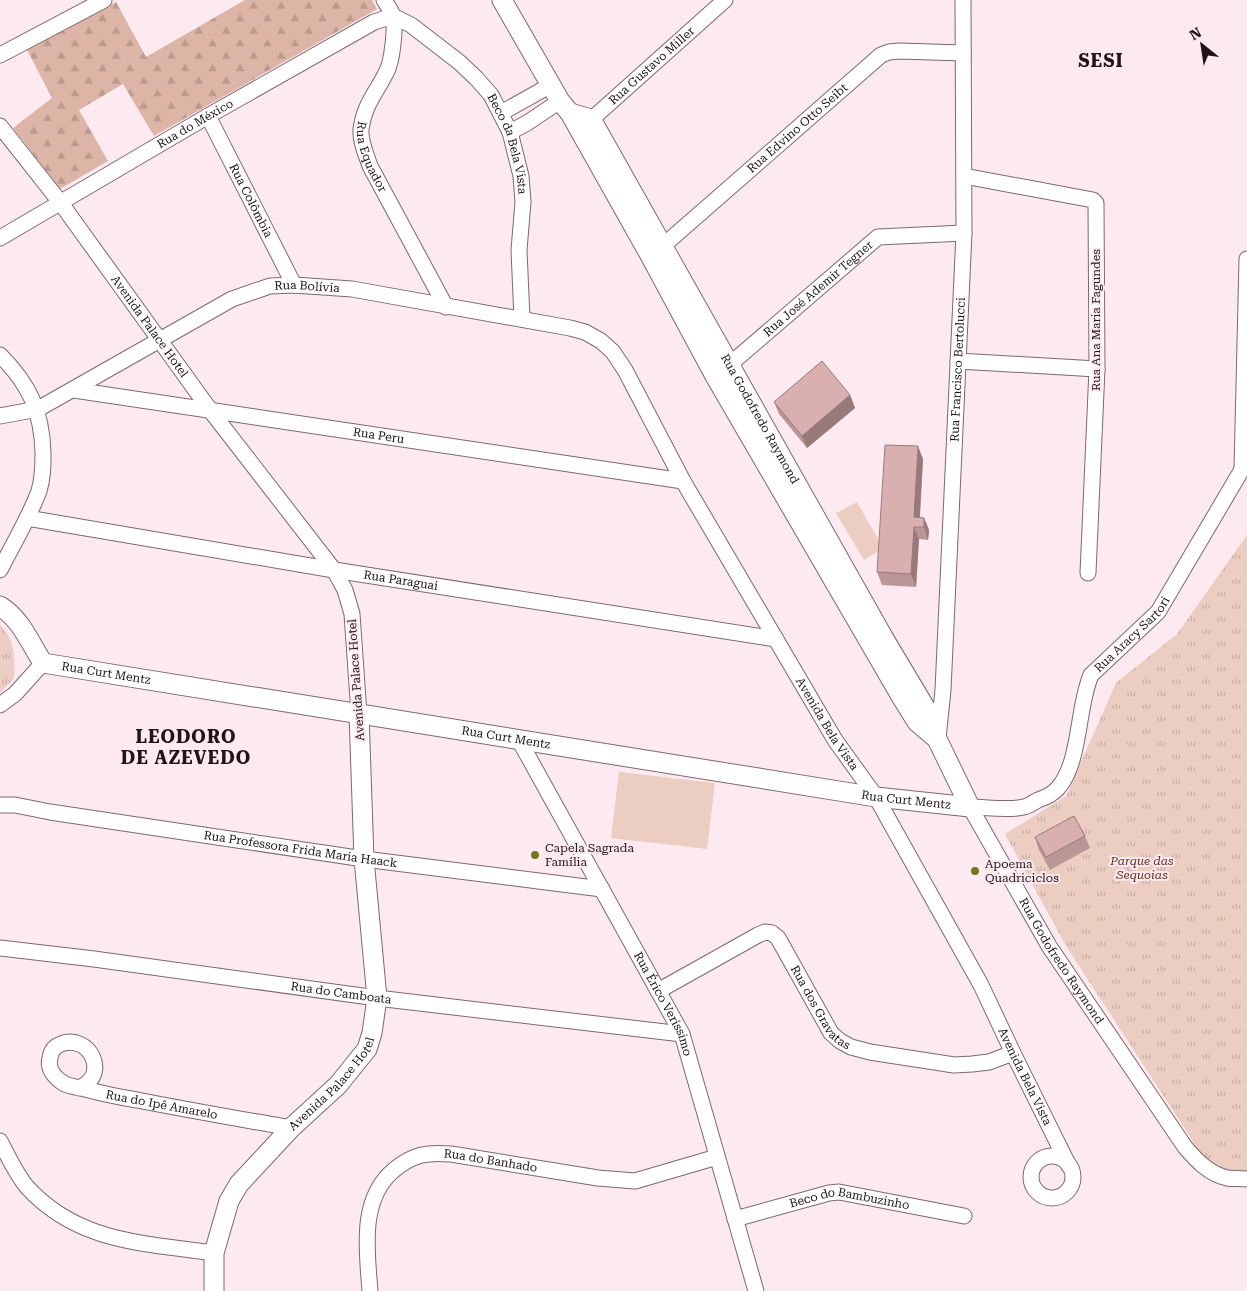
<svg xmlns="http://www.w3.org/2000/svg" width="1247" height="1291" font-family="'Roboto Serif',serif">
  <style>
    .green { fill: #ebcdc2 }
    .forest { fill: url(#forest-firs) }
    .park { fill: url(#park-tufts) }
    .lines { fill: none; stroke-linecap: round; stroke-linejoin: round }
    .minor-casing { stroke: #816670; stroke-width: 17 }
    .major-casing { stroke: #816670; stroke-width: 21 }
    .minor { stroke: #fff; stroke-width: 15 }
    .major { stroke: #fff; stroke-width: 19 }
    .wall { fill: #bb9697 }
    .shaded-wall { fill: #987a7b }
    .building { fill: #d9afb0; stroke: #987a7b }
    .poi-dot { fill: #747419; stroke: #fdeaf1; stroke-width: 2 }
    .labels { text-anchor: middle; stroke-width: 4; stroke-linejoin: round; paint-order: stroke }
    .street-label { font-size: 12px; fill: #1f1418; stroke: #fdeaf1 }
    .poi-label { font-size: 12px; fill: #1f1418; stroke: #fdeaf1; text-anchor: start }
    .park-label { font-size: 12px; font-style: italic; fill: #63301e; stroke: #fdeaf1 }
    .district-label { font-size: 18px; font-weight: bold; letter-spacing: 1px; fill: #1f1418; stroke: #fdeaf1 }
  </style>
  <defs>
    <pattern id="forest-firs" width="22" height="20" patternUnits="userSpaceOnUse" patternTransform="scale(1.25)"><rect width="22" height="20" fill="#dcb5a7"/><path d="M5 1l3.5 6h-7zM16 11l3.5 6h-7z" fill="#bc9b8f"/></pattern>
    <pattern id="park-tufts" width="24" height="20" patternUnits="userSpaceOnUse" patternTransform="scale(1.25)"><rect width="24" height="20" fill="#ebcdc2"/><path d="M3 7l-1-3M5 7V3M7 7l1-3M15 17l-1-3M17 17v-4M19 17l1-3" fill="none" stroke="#c9afa6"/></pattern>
  </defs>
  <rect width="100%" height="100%" fill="#fdeaf1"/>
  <g class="green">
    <polygon points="857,502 883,548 864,560 836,513"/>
    <polygon points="619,772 715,783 707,849 611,838"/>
  </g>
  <polygon class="forest" points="245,0 372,0 377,9 154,136 123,84 79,110 108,161 60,189 13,128 52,98 26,48 116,2 146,57"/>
  <g class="park">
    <polygon points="1247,535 1247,1175 1229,1173 1205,1160 1066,946 1005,834 1066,796 1116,683 1177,634"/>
    <path d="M0 625C15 640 15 658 14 678L0 693Z"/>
  </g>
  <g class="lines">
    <defs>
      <g id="minor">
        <path id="s1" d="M384 0C387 5 392 11 393 17 396 28 392 63 386 73 376 93 364 105 361 129 360 141 366 154 370 166L446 307"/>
        <path id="s2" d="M393 16 411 25 459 62 476 78 491 95 510 132 521 176 523 202 519 250 522 319"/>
        <polyline points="0,55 104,0"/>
        <polyline points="501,113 551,85"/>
        <path id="s3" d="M208 116 294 285"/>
        <path id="s4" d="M0 126 60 202 210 410 334 570 345 590 352 614 359 714"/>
        <path id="s5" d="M583 127 725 0"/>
        <polyline points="510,132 527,123 560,101"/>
        <polyline points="964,176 1093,200 1096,203 1097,369 1088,573"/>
        <path id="s6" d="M0 238 208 116 374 22 393 16"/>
        <path id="s7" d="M656 252 881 55 889 52 899 51 963 53"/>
        <path d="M0 355C29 384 42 411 43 453 43 466 43 478 39 491 29 518 13 544 0 570"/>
        <polyline points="958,361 1097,369"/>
        <path id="s8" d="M721 372 878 237 964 233"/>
        <path id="s9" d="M74 390 683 481"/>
        <path id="s10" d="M0 416 38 409 232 299 270 286 294 285 352 289 570 328 585 332 601 341 613 352 625 370 683 481 835 740 876 797 981 985 1013 1053 1069 1166"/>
        <polyline points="1242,469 1247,259"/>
        <path id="s11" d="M27 518 334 570 776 639"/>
        <polyline points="0,705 15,694 43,663"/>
        <path id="s12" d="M938 738 943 690 964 233 963 0"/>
        <path id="s13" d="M519 740 682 1034 756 1291"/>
        <path id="s14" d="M0 805H15L50 812 364 859 602 889"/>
        <path id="s15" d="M970 807C987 807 1007 811 1024 807 1029 806 1034 802 1038 800 1044 798 1053 794 1058 788 1081 762 1077 707 1091 675L1158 612 1247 461"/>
        <path id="s16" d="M970 807 1049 946 1185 1147C1196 1160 1209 1174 1227 1178 1233 1179 1241 1178 1247 1179"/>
        <path id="s17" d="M0 948 94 959 377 998 682 1034"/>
        <path id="s18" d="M658 991 758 935 765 932 772 933 778 938 831 1033 840 1041 851 1047 870 1052 954 1065 972 1064 989 1062 1013 1053"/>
        <path id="s19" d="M79 1088C111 1075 89 1033 61 1044 55 1046 51 1051 50 1058 47 1068 54 1077 63 1083 68 1086 75 1087 81 1088 100 1093 118 1097 137 1100 188 1110 240 1119 291 1128"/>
        <path d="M0 1141C8 1156 16 1174 27 1187 78 1243 145 1243 214 1253"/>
        <circle cx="1052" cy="1177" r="21"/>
        <path id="s20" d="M735 1219 829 1193 839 1192 964 1216"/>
        <path id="s21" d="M370 1291C367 1251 359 1199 394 1170 413 1154 427 1152 451 1154L598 1178 635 1181 717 1157"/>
      </g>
      <g id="major">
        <polyline points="502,0 560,101 570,113 580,131 651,257 715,376 902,698 917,722 937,739"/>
        <path id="s22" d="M570 113 591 119 883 637 929 714 937 739 970 807"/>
        <path id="s23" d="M0 606C21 619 30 643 43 663L876 797 970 807"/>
        <path id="s24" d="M214 1291V1253L229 1201 239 1184 291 1128 338 1085 367 1049 372 1033 377 998 364 859 359 714"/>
      </g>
    </defs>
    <use href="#minor" class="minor-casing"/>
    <use href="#major" class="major-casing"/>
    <use href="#minor" class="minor"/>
    <use href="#major" class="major"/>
  </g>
  <g class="wall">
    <polygon points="850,395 855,408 807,448 779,414 774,402"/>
    <polygon points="923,459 920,517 924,518 929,530 928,540 919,539 916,587 882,585 877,572"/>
    <polygon points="1085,836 1090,848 1050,870 1039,850 1035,837"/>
  </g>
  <g class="shaded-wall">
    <polygon points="850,395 855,408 807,448 802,436"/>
    <polygon points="918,446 923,459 919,527 914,517"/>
    <polygon points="924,518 929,530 928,540 924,527"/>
    <polygon points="914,527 919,539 916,587 911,574"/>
  </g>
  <g class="building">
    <polygon points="822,361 850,395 802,436 774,402"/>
    <polygon points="885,445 918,446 914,517 924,518 924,527 914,527 911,574 877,572"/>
    <polygon points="1074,816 1085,836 1046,857 1035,837"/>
  </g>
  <g class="poi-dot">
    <circle cx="535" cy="855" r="5"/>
    <circle cx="975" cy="871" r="5"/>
  </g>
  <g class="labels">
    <g class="street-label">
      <text dy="4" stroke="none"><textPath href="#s5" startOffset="92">Rua Gustavo Miller</textPath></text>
      <text dy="4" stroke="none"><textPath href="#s6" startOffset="226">Rua do México</textPath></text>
      <text dy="4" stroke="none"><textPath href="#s7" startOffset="188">Rua Edvino Otto Seibt</textPath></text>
      <text dy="4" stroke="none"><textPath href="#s2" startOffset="179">Beco da Bela Vista</textPath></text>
      <text dy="4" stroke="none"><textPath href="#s1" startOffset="168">Rua Equador</textPath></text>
      <text dy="4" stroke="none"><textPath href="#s3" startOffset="95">Rua Colômbia</textPath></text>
      <text dy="4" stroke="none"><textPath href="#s10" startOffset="339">Rua Bolívia</textPath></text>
      <text dy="4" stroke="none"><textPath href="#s8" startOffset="128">Rua José Ademir Tegner</textPath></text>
      <text transform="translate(1096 320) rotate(-90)" y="4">Rua Ana Maria Fagundes</text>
      <text dy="4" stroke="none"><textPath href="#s4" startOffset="250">Avenida Palace Hotel</textPath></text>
      <text dy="4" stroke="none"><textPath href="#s12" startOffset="369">Rua Francisco Bertolucci</textPath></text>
      <text dy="4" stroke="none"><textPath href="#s22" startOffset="366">Rua Godofredo Raymond</textPath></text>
      <text dy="4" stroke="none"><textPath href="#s9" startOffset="308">Rua Peru</textPath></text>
      <text dy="4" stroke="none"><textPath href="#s11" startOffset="379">Rua Paraguai</textPath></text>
      <text dy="4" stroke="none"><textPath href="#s15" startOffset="270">Rua Aracy Sartori</textPath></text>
      <text dy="4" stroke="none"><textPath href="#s23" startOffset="136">Rua Curt Mentz</textPath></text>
      <text transform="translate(356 680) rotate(-94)" y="4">Avenida Palace Hotel</text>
      <text dy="4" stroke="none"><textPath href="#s10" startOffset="1085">Avenida Bela Vista</textPath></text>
      <text dy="4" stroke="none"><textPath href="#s23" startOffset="541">Rua Curt Mentz</textPath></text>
      <text dy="4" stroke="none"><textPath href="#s23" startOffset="946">Rua Curt Mentz</textPath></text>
      <text dy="4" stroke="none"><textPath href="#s14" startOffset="304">Rua Professora Frida Maria Haack</textPath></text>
      <text dy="4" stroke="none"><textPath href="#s16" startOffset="179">Rua Godofredo Raymond</textPath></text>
      <text dy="4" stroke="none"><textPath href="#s17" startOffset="344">Rua do Camboata</textPath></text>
      <text dy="4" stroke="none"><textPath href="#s18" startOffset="219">Rua dos Gravatas</textPath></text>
      <text dy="4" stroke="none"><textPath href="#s13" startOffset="301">Rua Érico Veríssimo</textPath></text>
      <text dy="4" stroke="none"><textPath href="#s10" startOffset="1490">Avenida Bela Vista</textPath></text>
      <text dy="4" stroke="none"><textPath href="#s24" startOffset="249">Avenida Palace Hotel</textPath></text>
      <text dy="4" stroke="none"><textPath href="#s19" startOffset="226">Rua do Ipê Amarelo</textPath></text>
      <text dy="4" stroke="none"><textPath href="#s21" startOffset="230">Rua do Banhado</textPath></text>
      <text dy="4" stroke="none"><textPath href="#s20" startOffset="118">Beco do Bambuzinho</textPath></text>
    </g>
    <g class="poi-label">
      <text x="545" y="852">Capela Sagrada<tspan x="545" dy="14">Família</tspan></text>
      <text x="985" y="868">Apoema<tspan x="985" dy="14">Quadriciclos</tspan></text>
    </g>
    <g class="park-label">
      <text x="1142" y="865">Parque das<tspan x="1142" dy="14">Sequoias</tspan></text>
    </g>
    <g class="district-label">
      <text x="1101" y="67">SESI</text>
      <text x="186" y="743">LEODORO<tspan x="186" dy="21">DE AZEVEDO</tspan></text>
    </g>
  </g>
  <g transform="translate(1202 45) rotate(330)" stroke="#fdeaf1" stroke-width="4" paint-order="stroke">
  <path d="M0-4L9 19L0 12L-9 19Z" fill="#1f1418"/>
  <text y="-8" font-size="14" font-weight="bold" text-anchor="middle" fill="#1f1418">N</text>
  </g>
</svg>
